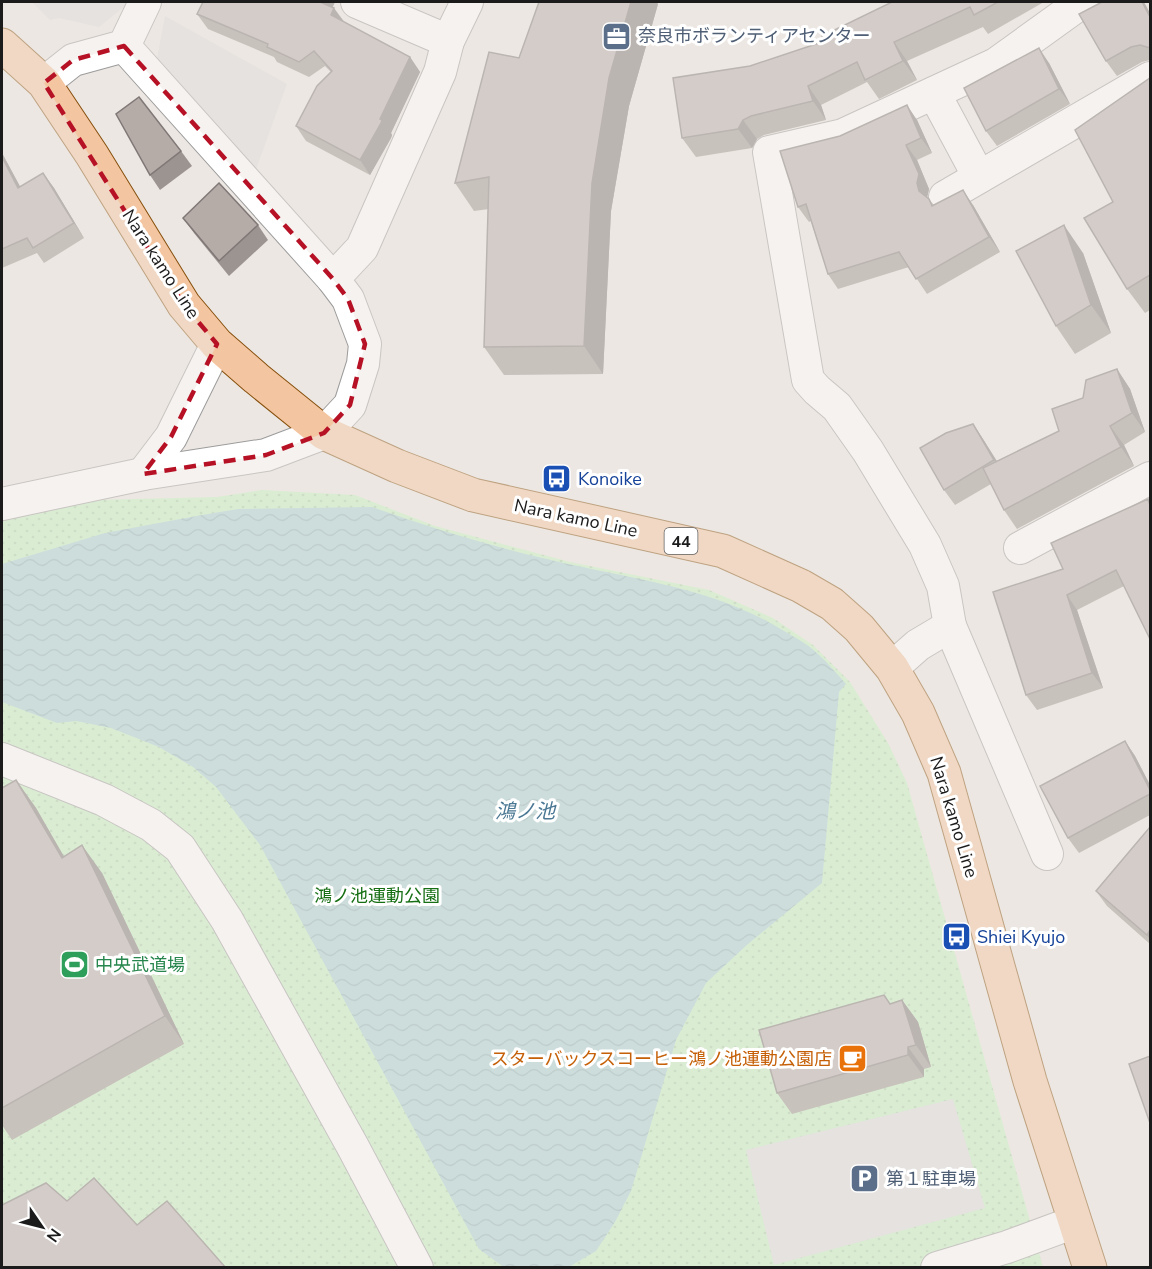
<svg xmlns="http://www.w3.org/2000/svg" width="1152" height="1269" font-family="'Nunito Sans','Noto Sans JP',sans-serif">
  <style>
    .park { fill: url(#park-dots) }
    .parking { fill: #dbdbdb }
    .water { fill: url(#water-waves) }
    .lines { fill: none; stroke-linecap: round; stroke-linejoin: round }
    .minor-casing { stroke: #9c9c9c; stroke-width: 34 }
    .major-casing { stroke: #864f0c; stroke-width: 35 }
    .minor { stroke: #fff; stroke-width: 32 }
    .major { stroke: #f3c5a0; stroke-width: 33 }
    .wall { fill: #9c9490 }
    .shaded-wall { fill: #7f7876 }
    .building { fill: #b5aca8; stroke: #7f7876; stroke-width: 1.5 }
    .marked { fill: none; stroke: #b61125; stroke-width: 4.5; stroke-dasharray: 12 8; stroke-linejoin: round }
    .labels { text-anchor: middle; stroke-width: 6; stroke-linejoin: round; paint-order: stroke }
    .shield { fill: #fff; stroke: #5f5f5f; stroke-width: 1.5 }
    .shield-label { font-size: 16px; font-weight: bold; fill: #1b1b1b }
    .service-label { font-size: 18px; fill: #4e5e75; stroke: #fff; text-anchor: start }
    .street-label { font-size: 18px; fill: #1b1b1b; stroke: #fff }
    .transit-label { font-size: 18px; fill: #164399; stroke: #fff; text-anchor: start }
    .park-label { font-size: 18px; fill: #176f14; stroke: #fff }
    .leisure-label { font-size: 18px; fill: #27864d; stroke: #fff; text-anchor: start }
    .food-label { font-size: 18px; fill: #c56008; stroke: #fff; text-anchor: end }
    .water-label { font-size: 20px; font-style: italic; fill: #4b7894; stroke: #fff }
  </style>
  <defs>
    <pattern id="park-dots" width="8" height="8" patternUnits="userSpaceOnUse" patternTransform="scale(1.5)"><rect width="8" height="8" fill="#c3f4c1"/><path d="M2 2h.1M6 6h.1" fill="none" stroke="#a7d1a5" stroke-width="1.8" stroke-linecap="round"/></pattern>
    <pattern id="water-waves" width="16" height="10" patternUnits="userSpaceOnUse" patternTransform="scale(1.5)"><rect width="16" height="10" fill="#a5d1d6"/><path d="M0 5q4-4 8 0t8 0" fill="none" stroke="#8db3b7"/></pattern>
  </defs>
  <rect width="100%" height="100%" fill="#ece7e2"/>
  <polygon class="park" points="262,490 355,495 435,526 570,562 709,590 773,618 813,645 850,682 888,743 907,783 1043,1267 2,1267 2,492 93,500 217,497"/>
  <g class="parking">
    <polygon points="32,2 130,2 99,27 59,18 50,20"/>
    <polygon points="165,16 287,84 255,172 156,64"/>
    <polygon points="953,1099 985,1208 774,1265 746,1150"/>
  </g>
  <path class="water" d="M372 507C431 528 490 546 551 560 630 579 714 587 784 631 796 638 808 644 818 654 828 663 837 674 846 684L839 692 822 883 748 944 706 983 676 1040 631 1191 615 1222 596 1251 569 1267 505 1268 479 1249 260 845 216 787 193 767 159 747 111 728 76 721 57 723 2 702V564L105 533 202 515 238 509Z"/>
  <g class="lines">
    <defs>
      <g id="minor">
        <polyline points="357,2 448,41"/>
        <polyline points="44,83 73,60 124,46 145,2"/>
        <polyline points="934,93 979,177"/>
        <polyline points="945,197 1150,78"/>
        <polyline points="333,279 362,248 440,72 448,41 467,2"/>
        <polyline points="143,474 171,437 217,344"/>
        <polyline points="2,504 143,474 266,455 324,433 350,405 363,364 365,344 348,299 333,279 124,46"/>
        <polyline points="1020,548 1150,478"/>
        <polyline points="950,626 1047,854"/>
        <polyline points="892,668 918,645 950,626 943,586 925,545 868,451 837,407 817,390 808,380 769,152 843,135 996,64 1082,2"/>
        <polyline points="2,759 104,800 151,825 180,848 227,920 353,1147 417,1268"/>
        <polyline points="937,1268 1007,1247 1075,1222"/>
      </g>
      <polyline id="major" points="2,45 44,83 92,155 184,305 217,344 256,378 324,433 397,466 473,495 723,551 801,586 832,604 859,628 892,668 918,713 944,773 1030,1081 1090,1268"/>
    </defs>
    <use href="#minor" class="minor-casing"/>
    <use href="#major" class="major-casing"/>
    <use href="#minor" class="minor"/>
    <use href="#major" class="major"/>
  </g>
  <g class="wall">
    <polygon points="203,2 335,2 332,7 344,22 410,57 420,72 391,133 392,135 391,138 370,175 306,141 296,126 331,72 325,66 309,77 277,62 274,57 208,29 197,14"/>
    <polygon points="539,2 656,2 658,4 629,106 611,211 603,374 504,375 484,347 489,209 474,211 455,183 519,58"/>
    <polygon points="892,2 1044,2 988,34 983,27 907,61 917,80 879,99 867,82 821,105 826,120 764,135 757,139 752,148 696,157 682,138 750,66 825,41"/>
    <polygon points="1150,13 1150,60 1142,62 1117,76 1106,61"/>
    <polygon points="1049,63 1070,104 997,146 986,131"/>
    <polygon points="1150,78 1150,310 1145,313 1127,289 1113,202"/>
    <polygon points="917,120 932,153 917,160 929,189 927,197 934,205 973,205 1000,252 927,294 909,267 838,289 828,274 811,221 809,222 798,207"/>
    <polygon points="181,151 192,166 160,190 150,175"/>
    <polygon points="2,153 20,187 43,173 54,188 84,238 44,263 37,253 2,268"/>
    <polygon points="183,218 258,225 268,240 229,276 194,233"/>
    <polygon points="1083,253 1111,333 1075,354 1056,326"/>
    <polygon points="1117,369 1130,389 1145,432 1124,445 1134,466 1017,529 1004,510 991,484 955,505 944,490 973,424 983,439 997,461 1059,431 1083,398"/>
    <polygon points="1150,503 1150,639 1124,586 1077,610 1103,688 1037,710 1026,695 1063,569"/>
    <polygon points="1125,741 1135,756 1150,785 1150,815 1079,853 1068,838"/>
    <polygon points="16,780 36,808 64,857 102,873 184,1044 12,1140 2,1125 2,788"/>
    <polygon points="1150,827 1150,944 1107,906 1096,891"/>
    <polygon points="902,1000 918,1022 931,1067 924,1069 924,1077 792,1114 777,1093 890,1004"/>
  </g>
  <g class="shaded-wall">
    <polygon points="319,2 335,2 329,15"/>
    <polygon points="631,2 656,2 658,4 629,106 611,211 603,374 584,346 592,183 609,78"/>
    <polygon points="1142,2 1144,2 1150,13 1150,17"/>
    <polygon points="334,8 345,23 331,15"/>
    <polygon points="894,42 907,61 917,80 903,61"/>
    <polygon points="1039,48 1049,63 1070,104 1059,89"/>
    <polygon points="410,57 420,72 391,133 392,135 391,138 370,175 360,160"/>
    <polygon points="808,86 821,105 826,120 813,101"/>
    <polygon points="907,105 917,120 932,153 921,138"/>
    <polygon points="743,120 757,139 752,148 738,129"/>
    <polygon points="906,145 917,160 929,189 927,198 919,191"/>
    <polygon points="2,153 29,203 18,188 2,157"/>
    <polygon points="43,173 54,188 84,238 74,223"/>
    <polygon points="963,190 973,205 1000,252 989,237"/>
    <polygon points="1064,225 1083,253 1111,333 1091,305"/>
    <polygon points="1117,369 1130,389 1145,432 1132,413"/>
    <polygon points="973,424 983,439 1005,475 994,460"/>
    <polygon points="1110,426 1124,445 1134,466 1121,447"/>
    <polygon points="1067,595 1077,610 1103,688 1092,673"/>
    <polygon points="1125,741 1135,756 1150,785 1150,790"/>
    <polygon points="16,780 36,808 81,886 62,858"/>
    <polygon points="82,845 102,873 184,1044 165,1016"/>
    <polygon points="1150,930 1150,940 1147,935"/>
    <polygon points="902,1000 918,1022 931,1067 916,1045"/>
    <polygon points="908,1047 924,1069 924,1077 908,1055"/>
  </g>
  <g class="building">
    <polygon points="203,2 320,2 334,8 331,15 410,57 380,119 382,120 381,123 360,160 296,126 317,86 332,71 314,51 299,62 267,47 268,44 197,14"/>
    <polygon points="539,2 631,2 609,78 592,183 584,346 484,347 489,177 455,183 489,52 519,58"/>
    <polygon points="892,2 998,2 974,15 970,7 894,42 903,61 865,80 857,62 808,86 813,101 751,116 743,120 738,129 682,138 673,78 750,66 825,41 822,36"/>
    <polygon points="1102,2 1142,2 1150,17 1150,48 1140,45 1131,47 1106,61 1079,14"/>
    <polygon points="1039,48 1059,89 986,131 964,88"/>
    <polygon points="1150,78 1150,275 1127,289 1084,218 1113,202 1075,130"/>
    <polygon points="139,97 181,151 150,175 116,114"/>
    <polygon points="907,105 921,138 906,145 919,174 917,183 919,191 929,199 932,206 963,190 989,237 916,279 899,252 828,274 806,204 798,207 780,151 840,136"/>
    <polygon points="2,157 18,188 43,173 74,223 33,248 27,238 2,249"/>
    <polygon points="219,183 258,225 219,261 183,218"/>
    <polygon points="1064,225 1091,305 1056,326 1016,251"/>
    <polygon points="1117,369 1132,413 1110,426 1121,447 1004,510 983,468 1059,431 1052,409 1083,398 1086,380"/>
    <polygon points="973,424 994,460 944,490 920,448 946,433"/>
    <polygon points="1148,499 1150,505 1150,636 1149,637 1116,570 1067,595 1092,673 1026,695 993,592 1063,569 1051,543"/>
    <polygon points="1125,741 1150,790 1150,794 1068,838 1040,786"/>
    <polygon points="16,780 62,858 82,845 165,1016 2,1108 2,788"/>
    <polygon points="1150,827 1150,930 1147,935 1096,891"/>
    <polygon points="884,995 890,1004 902,1000 916,1045 908,1047 908,1055 777,1093 759,1030"/>
    <polygon points="1150,1056 1150,1123 1129,1064"/>
    <polygon points="94,1178 137,1225 167,1201 226,1268 2,1268 2,1205 46,1183 67,1201"/>
  </g>
  <path d="M0 0H1152V1269H0ZM124 46 333 279 348 299 365 344 350 405 324 433 266 455 143 474 171 437 217 344 184 305 44 83 73 60Z" fill="#ece7e2" fill-opacity=".55" fill-rule="evenodd"/>
  <path class="marked" d="M124 46 333 279 348 299 365 344 350 405 324 433 266 455 143 474 171 437 217 344 184 305 44 83 73 60Z"/>
  <defs>
    <symbol id="office-square" viewBox="-11 -11 22 22"><rect x="-9" y="-9" width="18" height="18" rx="4" fill="#5c6f8a" stroke="#fff"/><path d="M-6-3h4V-5.5h4V-3h4V5H-6ZM-1-4.5V-3h2v-1.5ZM-6 0V1H6V0Z" fill="#fff"/></symbol>
    <symbol id="bus-square" viewBox="-11 -11 22 22"><rect x="-9" y="-9" width="18" height="18" rx="4" fill="#1a4fb4" stroke="#fff"/><path d="M-5-6H5V4H4V6H2V4H-2V6H-4V4H-5ZM-3.5-4V0h7V-4ZM-3.5 1.2v1.5H-2V1.2ZM2 1.2v1.5H3.5V1.2Z" fill="#fff"/></symbol>
    <symbol id="stadium-square" viewBox="-11 -11 22 22"><rect x="-9" y="-9" width="18" height="18" rx="4" fill="#2e9e5b" stroke="#fff"/><path d="M0-5a6.5 5 0 1 0 0 10a6.5 5 0 1 0 0-10ZM-3.5-1.8h7v3.6h-7Z" fill="#fff"/></symbol>
    <symbol id="cafe-square" viewBox="-11 -11 22 22"><rect x="-9" y="-9" width="18" height="18" rx="4" fill="#e8710a" stroke="#fff"/><path d="M-5.5-4.5H6V0H3Q3 3.5 0 3.5H-2.5Q-5.5 3.5-5.5 0ZM3-3.2v2h1.7v-2ZM-6 4.5H4V6H-6Z" fill="#fff"/></symbol>
    <symbol id="parking-square" viewBox="-11 -11 22 22"><rect x="-9" y="-9" width="18" height="18" rx="4" fill="#5c6f8a" stroke="#fff"/><path d="M-3.5-5.5H1a3.5 3.5 0 0 1 0 7H-1V5.5H-3.5ZM-1-3.4V-.6H.8a1.4 1.4 0 0 0 0-2.8Z" fill="#fff"/></symbol>
  </defs>
  <g fill-rule="evenodd">
    <use href="#office-square" x="600" y="20" width="33" height="33"/>
    <use href="#bus-square" x="540" y="462" width="33" height="33"/>
    <use href="#bus-square" x="940" y="920" width="33" height="33"/>
    <use href="#stadium-square" x="58" y="948" width="33" height="33"/>
    <use href="#cafe-square" x="836" y="1042" width="33" height="33"/>
    <use href="#parking-square" x="848" y="1162" width="33" height="33"/>
  </g>
  <g class="labels">
    <rect class="shield" x="664.5" y="528" width="33" height="26" rx="4.5"/>
    <g class="shield-label">
      <text x="681" y="547">44</text>
    </g>
    <g class="service-label">
      <text x="638" y="42">奈良市ボランティアセンター</text>
      <text x="886" y="1185">第１駐車場</text>
    </g>
    <g class="street-label">
      <text transform="translate(161 264) rotate(57)" y="6">Nara kamo Line</text>
      <text transform="translate(576 518) rotate(12)" y="6">Nara kamo Line</text>
      <text transform="translate(954 817) rotate(73)" y="6">Nara kamo Line</text>
    </g>
    <g class="transit-label">
      <text x="578" y="485">Konoike</text>
      <text x="977" y="943">Shiei Kyujo</text>
    </g>
    <g class="park-label">
      <text x="377" y="902">鴻ノ池運動公園</text>
    </g>
    <g class="leisure-label">
      <text x="95" y="971">中央武道場</text>
    </g>
    <g class="food-label">
      <text x="832" y="1065">スターバックスコーヒー鴻ノ池運動公園店</text>
    </g>
    <g class="water-label">
      <text x="525" y="818">鴻ノ池</text>
    </g>
  </g>
  <rect width="1152" height="1269" fill="none" stroke="#1b1b1b" stroke-width="6"/>
  <g transform="translate(42 1227) rotate(125)" stroke="#ffffff" stroke-width="4.5" paint-order="stroke">
  <path d="M0-4.5L10 22L0 15L-10 22Z" fill="#1b1b1b"/>
  <text y="-9" font-size="16" font-weight="bold" text-anchor="middle" fill="#1b1b1b">N</text>
  </g>
</svg>
